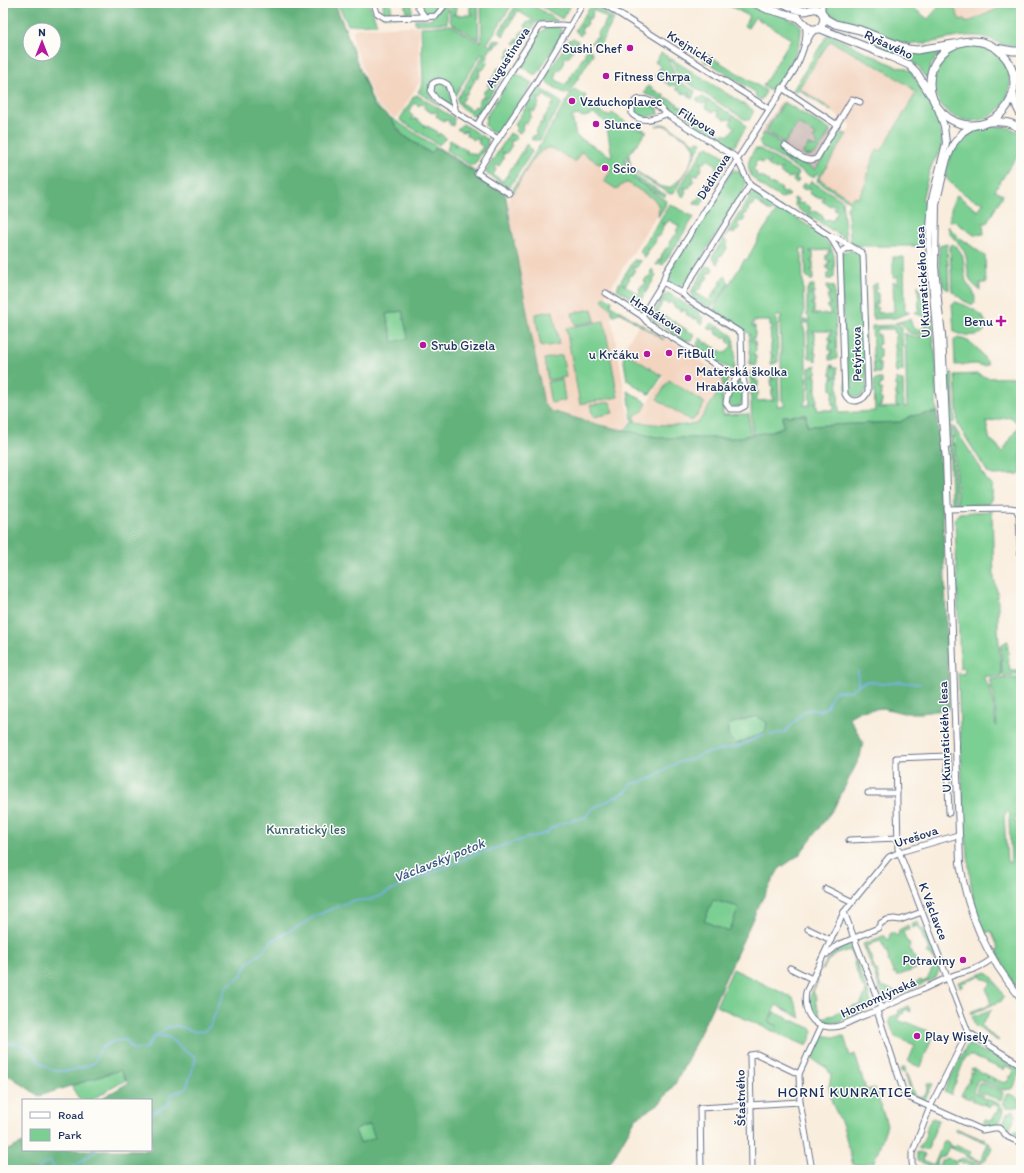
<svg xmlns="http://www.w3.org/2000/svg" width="1024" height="1173" font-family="Itim,sans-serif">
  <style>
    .built { fill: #f3d4bf }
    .industrial { fill: #cfc0bb }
    .green { fill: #7bcf92; stroke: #4b7f78; fill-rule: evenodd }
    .forest { fill: #64b27c; stroke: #40706d; fill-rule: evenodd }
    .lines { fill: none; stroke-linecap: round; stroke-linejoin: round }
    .stream { stroke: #7bb2ea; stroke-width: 1.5 }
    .minor-casing { stroke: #69728a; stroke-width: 7 }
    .tertiary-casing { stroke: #69728a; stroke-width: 8 }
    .secondary-casing { stroke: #69728a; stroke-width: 9 }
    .minor { stroke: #fff; stroke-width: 5 }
    .tertiary { stroke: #fff; stroke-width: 6 }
    .secondary { stroke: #fff; stroke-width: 7 }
    .poi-dot { fill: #b5179e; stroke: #fdfcf7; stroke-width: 1.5 }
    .labels { text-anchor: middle; stroke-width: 3; stroke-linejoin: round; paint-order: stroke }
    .street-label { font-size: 13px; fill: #1b2f5e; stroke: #fdfcf7 }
    .poi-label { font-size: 13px; fill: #1b2f5e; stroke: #fdfcf7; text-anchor: start }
    .park-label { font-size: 13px; fill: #385f6e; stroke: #fdfcf7 }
    .water-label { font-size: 14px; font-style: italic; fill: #385688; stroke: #fdfcf7 }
    .neighbourhood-label { font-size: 14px; letter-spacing: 1px; fill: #1b2f5e; stroke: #fdfcf7 }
  </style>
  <rect width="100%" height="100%" fill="#fdfcf7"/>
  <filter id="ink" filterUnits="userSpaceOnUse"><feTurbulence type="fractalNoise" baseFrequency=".025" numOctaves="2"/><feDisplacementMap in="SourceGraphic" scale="8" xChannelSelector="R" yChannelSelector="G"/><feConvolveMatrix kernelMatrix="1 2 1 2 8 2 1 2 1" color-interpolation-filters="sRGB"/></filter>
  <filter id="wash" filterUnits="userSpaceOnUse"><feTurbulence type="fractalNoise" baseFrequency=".012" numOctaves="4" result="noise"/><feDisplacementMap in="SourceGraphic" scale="16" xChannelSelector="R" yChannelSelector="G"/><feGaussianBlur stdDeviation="0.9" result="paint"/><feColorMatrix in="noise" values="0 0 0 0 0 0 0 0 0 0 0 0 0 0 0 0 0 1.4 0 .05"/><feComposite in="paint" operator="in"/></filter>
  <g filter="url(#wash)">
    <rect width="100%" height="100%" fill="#f9eddd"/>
    <g class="built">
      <polygon points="952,3 1011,3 966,23 960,21"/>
      <polygon points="418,26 420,81 398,117 395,118 380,108 375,102 353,43 353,31 357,28"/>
      <polygon points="830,41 893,76 912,88 911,89 916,93 881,151 871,159 871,166 866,179 867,181 858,198 851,200 819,179 852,125 798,90"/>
      <polygon points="555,135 665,202 602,301 610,309 630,421 626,428 622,430 551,411 544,404 509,207 510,194 513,189 545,136"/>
      <polygon points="640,323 682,347 715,371 714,372 722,377 723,384 722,388 700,420 697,422 669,425 635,421 635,415 643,411 664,377 625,352 624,347"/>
    </g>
    <polygon class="industrial" points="781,102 784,102 838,135 815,170 782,149 784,145 764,134 762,137 760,135"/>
    <g class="green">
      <polygon points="334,3 345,28 359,70 362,73 373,102 383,113 474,170 471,174 490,188 433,151 431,153 400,133 401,131 374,114"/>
      <polygon points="337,3 369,3 377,24 348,25"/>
      <polygon points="383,3 391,3 391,11 389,11 389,13 409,12 409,11 407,11 406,8 405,8 405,3 412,3 412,16 384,16"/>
      <polygon points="420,3 441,3 441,8 436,14 427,15 422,10"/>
      <polygon points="445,3 447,3 447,23 415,24 415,19 431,19"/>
      <polygon points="449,3 455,3 453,6 456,6 456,11 455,11 455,14 453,14 453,15 473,15 473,13 470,13 470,5 472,5 472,4 470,3 478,3 479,40 451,23 450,21"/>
      <path d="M481 3H513L487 44 490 46 493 40 501 41 498 45 494 43V45L496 46 494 48 492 47 487 55 489 57 487 59 485 58V59L488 62 483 70 479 69 478 70 480 71 479 73 480 74 477 79 474 77V79L475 80 471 87 469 86 468 87 470 88 466 95 464 94 463 95 465 97 461 103 472 110 475 106 476 107 478 105H480V104L478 102 480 98 481 99 483 96 485 97 486 96 483 94 485 90 487 91 488 88 490 89 491 88 487 85 490 81 492 82 493 81 492 79 498 68 501 70V68L500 67 501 65 506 67 511 59 506 56 508 54 510 55V54L508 51 511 47 515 55 478 115 474 116C466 111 460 108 457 99L484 54 482 53 454 97 451 88 436 80 429 93C431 99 437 101 440 106L418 92 423 83 421 27 451 25 479 42 480 40 482 41Z"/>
      <polygon points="517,3 530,3 558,21 536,22 523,43 519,42 515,44 514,43 517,39 518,40 520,37 521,38 522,37 519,35 522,31 523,31 525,29 526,30 527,29 525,26 527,22 528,23 530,21 532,22 533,20 531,19 516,10 515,11 517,13 513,19 511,18 510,19 512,21 508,28 506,26 505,27 507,29 503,36 499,32"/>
      <polygon points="536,3 550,3 553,5 552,7 553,8 554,6 561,9 566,3 572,3 562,19"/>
      <path d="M724 3H750L797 22 801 26C803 49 784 75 773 93L763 86 791 39 756 18 755 17 748 28 744 26 749 16Z"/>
      <path d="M827 3H907L928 19 942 3H952L960 20 964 19 966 23 1011 3H1021V45C1001 50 995 37 977 36 952 34 927 48 903 43L834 18 835 17 830 14 826 10Z"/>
      <polygon points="592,4 614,19 602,41 599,45 591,43 596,37 598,38 599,37 597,35 601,28 603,29 604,28 602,27 606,20 608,21 609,20 593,9 592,11 593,12 592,14 593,15 590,19 587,18 587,19 588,20 587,23 588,23 585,27 582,26 581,27 583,28 581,31 583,32 580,36 575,30"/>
      <polygon points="558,26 562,30 561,36 536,76 519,65 538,34 546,28"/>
      <polygon points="832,27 863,39 905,53 924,53 939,50 940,52 931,65 928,77 926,78 918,66 909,60 831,29"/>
      <path d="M828 34 897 67 905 68 911 72C921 90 948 128 941 148 939 155 933 160 931 167 927 178 925 189 922 200L928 201 924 246H857L851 244 847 207 850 202 817 181 819 174 817 173 813 178 762 147 759 142 764 133 784 145 782 149 815 170 836 137 842 133 847 134 819 179 851 200 854 196 858 198 867 181 866 179C870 168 871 160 878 149L881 151 916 93 911 89 912 88 884 70 830 41 799 88 832 110 831 111 799 90 796 93 793 90Z"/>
      <polygon points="573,38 578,41 576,45 572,44 572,45 573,46 572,49 573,50 568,58 565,56 564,57 565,59 564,61 565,62 560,70 557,69 556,70 557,71 556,74 557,74 555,79 565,85 568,81 570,82 571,80 569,79 576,68 578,69 578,68 577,67 584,56 586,57 586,56 584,54 589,48 593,54 569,93 565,94 543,80 569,40 570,40"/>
      <circle cx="972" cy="83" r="38"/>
      <polygon points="661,53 667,56 678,81 695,91 692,99 689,97 689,92 687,94 685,93 684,94 676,89 677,85 676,84 675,86 672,85 671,86 663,81 665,77 664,77 662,78 660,77 659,78 655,76 661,66 655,62"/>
      <polygon points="708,55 765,90 766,92 761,100 756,97 755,92 708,62 706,63 703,59 704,56"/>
      <polygon points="670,58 753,110 753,113 749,120 744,119 680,78"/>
      <polygon points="514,72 532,83 503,129 497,133 490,132 485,125 486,117"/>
      <polygon points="441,82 447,86 453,104 450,106 435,96 433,89 435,85"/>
      <polygon points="648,86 653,88 652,91 653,92 654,90 665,96 664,99 669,99 678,104 677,106 678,107 679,106 684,108 681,114 652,96 647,95 644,93"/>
      <polygon points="539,87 562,103 540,140 532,140 531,139 534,135 536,136 537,135 535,133 541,122 543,124 544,122 542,121 549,110 551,111 552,110 550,108 554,102 544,95 541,99 538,98 537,99 539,100 538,103 539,104 534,112 530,110 530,111 531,113 530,115 531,116 526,124 523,123 522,124 523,125 522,128 523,129 520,133 515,131 517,128 515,124"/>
      <path d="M574 89 586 96 584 101 606 115 609 116 612 113 635 128 645 130V132L647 131 630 153 629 157 631 168 659 186 669 188C682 180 693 164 695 149L691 142 666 126 662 125 656 126 662 124 666 125 695 143 698 141 702 142 700 146 674 193 670 194 630 170 627 156 625 158 627 168 622 164 620 167 666 195 664 197 632 178 666 201 665 206 658 217 659 207 655 200 628 183H625L616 189 604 181 611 171 581 152 575 162C567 158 557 149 549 148 536 148 520 181 514 192L512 191ZM594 114 606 122 612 157 576 136 572 117 577 115 584 117Z"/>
      <polygon points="417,95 454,118 453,126 449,124 450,120 448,121 445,120 444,121 436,116 438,112 437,111 435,113 433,112 432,113 424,108 425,104 424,104 423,105 420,104 419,106 414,103 409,113 413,116 411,119 413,120 414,118 425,125 424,127 425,128 427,126 438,132 436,135 438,136 439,133 446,138 439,145 401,121 400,119 414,96"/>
      <polygon points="703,97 742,121 746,127 734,147 731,148 729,147 692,124 693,122 688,118 687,113 690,112 694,115 693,118 694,119 695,118 697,119 698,118 706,123 705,126 706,127 707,126 710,127 711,126 719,131 718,134 719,135 720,133 722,135 724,133 728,136 735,127 730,124 732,119 731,118 729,120 727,119 726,120 718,115 719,111 718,110 717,112 714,111 713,112 705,107 707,103 706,102 704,104 702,103 701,104 696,99"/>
      <path d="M641 101 647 102 658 109 659 114 642 118 637 115C633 110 635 104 641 101Z"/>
      <path d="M784 102 830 130 829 133C823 142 816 161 802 154L809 144 814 147 817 146V142L813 139 816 135 798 123 785 143 766 131Z"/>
      <polygon points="463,124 488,140 487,146 474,165 470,165 447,150 450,140 455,143 454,146 455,146 456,144 467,151 466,153 467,154 469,152 476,155 483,147 478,143 480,139 477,140 475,138 474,140 466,135 467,131 466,130 465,132 463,131 462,132 457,129"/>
      <path d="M991 126C1002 126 1012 127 1021 134V152L1011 165 995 190 1003 195 987 223H983L984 234 974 235 954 221H949L952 205 957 195 978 211 984 202C982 202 980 202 978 201 971 200 948 183 946 177 943 168 956 143 962 137 969 130 982 129 991 126Z"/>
      <polygon points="510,133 517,137 514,141 511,140 510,141 512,142 510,144 512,145 506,154 503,152 502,153 504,154 502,157 504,158 499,166 496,165 495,166 496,167 495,169 496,170 493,175 503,181 506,176 508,177 509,176 507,175 514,164 516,165 517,164 515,162 522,151 524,153 525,151 523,150 527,143 532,152 509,188 487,174 486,171"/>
      <polygon points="708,146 727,158 727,163 701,205 695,204 694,203 696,199 699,200 700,199 699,198 700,196 699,195 704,186 707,188 708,187 707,186 708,183 707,182 712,174 715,176 716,174 714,173 716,171 715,170 717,165 707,159 705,163 701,162 700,163 702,164 701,167 702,168 697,176 693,174 692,175 694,177 693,179 694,180 689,188 685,187 684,188 686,189 685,191 686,192 683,197 678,190 704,149"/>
      <path d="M755 149H760L799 173 796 178 799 180 797 183 793 181 795 177 794 176 792 178 790 177 789 178 780 173 782 169 781 168 780 170 777 169 776 170 768 165 770 161H769L767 163 765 161 763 163 758 160 755 164 756 165 753 170 757 173 756 176 760 177 761 176 769 181 768 184 773 185V184L782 189 781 192 785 193 786 192 790 195 789 196 781 198C763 187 736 175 755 149Z"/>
      <path d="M736 170C743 173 746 181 745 188L686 283 681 286H673L667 279 668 272 732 171Z"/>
      <polygon points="811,181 842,200 846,239 798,209 795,205 794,198 799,200 797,204 798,204 800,203 802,204 803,203 811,208 809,212 810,213 812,211 814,212 815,211 823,216 822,219 827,220 828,219 832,221 838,211 834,209 836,205 835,204 833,206 831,205 830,206 822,201 824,197 823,196 821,198 819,197 818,198 809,193 811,189 810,188 809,190 806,189 805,190 801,187 804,183 808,185"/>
      <polygon points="753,192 758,193 776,205 771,212 755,201 753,205 751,204 750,207 748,206 747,208 750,209 747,213 746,213 745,215 743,214 742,216 745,218 742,222 741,221 737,224 740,227 738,231 735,230 735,232 734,234 729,231 724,239 728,243 725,245 727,248 722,256 719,255 718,259 719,260 717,264 712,257"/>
      <polygon points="670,204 694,217 663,265 661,264 656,265 658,260 661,261 662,260 660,259 662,257 661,256 666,248 669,249 670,248 668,247 670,244 669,243 674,235 677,237 678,236 676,234 678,232 676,231 679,226 669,220 666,224 662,223 662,224 664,225 662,228 663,229 658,237 655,235 654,236 656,238 654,240 656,241 650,249 647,248 646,249 648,250 646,253 648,254 645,258 640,251"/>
      <path d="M779 207 823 235 822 237C837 249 834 260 834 277H832V279H827V274H828L830 270 827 269V265H828V262H830V260H826V255H828V252H830V250L810 251V252H813V260L810 261 811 262H813V270H811V272H813V280H810V278L806 277 805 249H800L802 255 804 314 801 320H810L807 315V289L810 287V285H814V293H811V295H814V303H812V305H814V313H812V314H831L829 309H828V305L831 304V303L829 302V300L828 299 827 295 831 294V293H829V290H827V285L834 286 837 359 829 360V355H831V352H832V350H829V345H830V342H832V341L829 340V336L830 335V333L832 332V331H813V333H815V341L813 342 815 343V351L813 352 816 353V361L809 358 808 332 810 323H802L805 332 807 398 803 405H810L809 368 816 366V374H813V376H816V389H814V390H816L817 403H814V405H817V410H833L835 405H832V395H833V392H835V391L831 390V380H832V377H835V376L831 375V365H833V367H837L839 413 875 411 874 380 876 379H882V384H880V387H879V389H882V393L881 394V396L879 397V398L882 399V403H881V406H879V408L899 407V406H896V398L898 397V396H896V388H898V386H896V378L903 381 904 407H907L905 333C910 336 915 338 920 336 934 331 930 317 929 305L932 315 934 343 933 344C939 362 935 384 936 403 936 407 937 409 937 412L911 416 900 422 807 426 806 415 783 416V427L769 432 752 435 750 372 757 371 758 376H756V379H754V381H758V386H757V389H755V391H758V395L755 399 757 401 774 400V398H772V390L774 389 772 388 771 380H774V378L771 379V371L778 373 779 400 777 406 785 405 782 400 780 320 782 316H775L777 320 778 362 771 365V357L774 356 771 355V343L773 342 771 341 770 328H773V326H770V321H754L753 324H752V326H755V336H754V339H752V341H755L756 351 753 354V355L756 356V366L750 365 749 333 743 331 741 333 711 313 745 259 747 260 759 237Z"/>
      <path d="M948 226 960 239V240L962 239 985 256 986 283H980V290C961 277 972 266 963 249 957 240 949 237 948 226Z"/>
      <polygon points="947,244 949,289 948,290 943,286 939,268 939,246"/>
      <path d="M952 244C968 253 962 267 966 281 968 286 973 289 974 294 976 298 974 300 975 303L973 305 964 301 952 291 950 247Z"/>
      <path d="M852 250 861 256 867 388 862 396C855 398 849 397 846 389L841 256 843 252Z"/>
      <polygon points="893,257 904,257 905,312 910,312 909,313 895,318 873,319 872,286 877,283 877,288 875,288 875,293 878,293 878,303 875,303 876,308 878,308 878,313 894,312 893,282 896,282 898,285 898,275 895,278 893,277"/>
      <polygon points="634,260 641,261 636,268 634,267 633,268 635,270 631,276 629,275 628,277 630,278 626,285 624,283 623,284 639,295 640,290 639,289 642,285 645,287 646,286 644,284 646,282 644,281 647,277 650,278 649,276 651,274 650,273 652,269 656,276 639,303 617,289 619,284"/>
      <polygon points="706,266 713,268 711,273 709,272 708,274 706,274 705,275 708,277 705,281 704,280 703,283 701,282 700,283 703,285 700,289 696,290 696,293 711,302 712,300 710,299 714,292 716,293 717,292 715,291 720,284 722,285 722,284 720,282 725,276 729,283 715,304 711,306 710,309 692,298 693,296 691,292"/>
      <path d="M918 285 924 304 926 303C928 313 932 331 919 334 916 335 913 335 910 333 906 331 904 326 901 323H895L910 319 913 328C922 333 929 325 924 316L916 314 915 312 919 311Z"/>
      <polygon points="668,293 700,313 699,315 703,317 702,324 698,322 699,318 697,319 695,318 694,319 686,314 687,311 685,311 683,310 682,311 673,306 675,303 674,302 673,304 670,302 668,304 663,301 658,311 662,314 661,317 663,318 664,316 675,322 674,324 675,325 676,323 687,330 686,333 688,333 689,331 695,335 692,341 687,340 686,342 651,319 650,318 665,294"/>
      <polygon points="604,296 612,301 611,305 664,339 663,340 621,313 618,313 613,316 611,309 602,301"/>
      <path d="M955 302C965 304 986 314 986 325 987 339 962 336 954 332L952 304Z"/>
      <polygon points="592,309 595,321 575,325 572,313"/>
      <polygon points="402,311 409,339 393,343 386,314"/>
      <polygon points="553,311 559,344 541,347 535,314"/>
      <polygon points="604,321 618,397 580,404 566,328"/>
      <polygon points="712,323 718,327 719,326 733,336 735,352 734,369 731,370 698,350 699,348 697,344 700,338 704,341 703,343 705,344 706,342 717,349 716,351 717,352 718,350 726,353 732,345 727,341 729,337 727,338 725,336 724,338 715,333 717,329 716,328 715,330 712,329 711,330 707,327"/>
      <polygon points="899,325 902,327 903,371 901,371 898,373 896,373 895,365 898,365 898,364 895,363 895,351 898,350 897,349 895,349 895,336 897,336 897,334 895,334 894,329 878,329 876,334 879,334 880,344 878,344 877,348 880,349 880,358 879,359 877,363 880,363 880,373 874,373 872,326"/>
      <path d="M956 338C973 339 980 351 988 364L984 366 976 364 955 365 954 341Z"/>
      <polygon points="625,352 662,376 651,393 648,394 627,380 623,355"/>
      <polygon points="562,355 566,377 548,380 544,359"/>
      <path d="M715 371 728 379 722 394 723 415 749 414 750 435 734 438H661L622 430 626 429 632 421H634L632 420 628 391 647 403 643 411 635 415V422C651 423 688 430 700 420L723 385 722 377 714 372Z"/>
      <polygon points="952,372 955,421 953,423 949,423 947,377"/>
      <path d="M977 374 988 378 1021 377V474L993 475 988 473 958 425 955 375ZM1011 417 1019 425 1002 453 997 445 991 440 990 441 986 422Z"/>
      <polygon points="562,379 565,400 551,403 547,382"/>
      <polygon points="669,380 705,403 694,419 691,421 657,399"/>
      <polygon points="739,381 742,384 743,399 740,406 733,407 728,403 730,393"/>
      <polygon points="610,402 613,413 593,417 590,405"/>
      <polygon points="949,426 952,426 955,506 951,501"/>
      <path d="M954 427 982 470 981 471 983 475H984L987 481 992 484C992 491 994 498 988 504L957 506Z"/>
      <path d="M992 511 994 579C999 594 998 610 998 626 999 643 1000 660 1001 677L985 676 984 679C995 691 993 711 996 726H997L994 695 989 679 1021 678V765L1020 767 1021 768V814L1019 813 1014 821 1021 825V992L1012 981V980L1005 969 997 950 999 949 991 931 986 933C969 904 970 868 966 836L964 835 958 673 964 674 965 668 960 669 955 518 959 513ZM1007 811 1010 814 1009 821 1011 862H1007L1004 816Z"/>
      <polygon points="1007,641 1008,641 1008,647 1006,647 1006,648 1008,648 1009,661 1006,661 1006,663 1009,663 1010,671 1021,671 1021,675 1004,676 1002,675 1001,645"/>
      <polygon points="757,716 767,723 766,732 736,744 728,736 728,725"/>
      <polygon points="713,900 740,907 729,932 704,921"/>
      <polygon points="918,922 920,928 924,929 939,970 936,978 885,1001 863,944 883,936 885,936 888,940 890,939 889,936 891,933 894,933 897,936 898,936 899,930 908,925 909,930 905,930 903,932 907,942 909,942 910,946 909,947 913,956 914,956 918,965 914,965 916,969 897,976 896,972 894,974 888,960 889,959 886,952 888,951 888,950 885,951 884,945 883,946 881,941 873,943 871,945 868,945 866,946 870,956 871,956 873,960 872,961 875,970 877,970 878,975 877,975 880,985 897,992 902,989 901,988 916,984 916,982 921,980 921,982 927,980 935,963 931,955 929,955 927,951 929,950 925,941 924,941 921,931 920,931 918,926 912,928 911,924"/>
      <path d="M850 945 868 992 872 1007 838 1022H828L823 1021 815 1015 809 1005 810 997 817 980 818 981 813 991 817 1000 815 1001 821 1018 834 1015 836 1013 856 1005 857 1006 860 1005 866 992 865 988H863L854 964 855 961 849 950 832 956V958L828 960 823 970H822C828 957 835 948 850 945Z"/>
      <polygon points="733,969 793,998 801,1018 776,1005 768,1022 778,1026 769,1022 774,1012 812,1029 813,1032 807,1046 716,1006"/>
      <polygon points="987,972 993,978 1004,997 1001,1001 971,1014 970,1012 991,1004 986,988 991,984 991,981 984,979 982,979 981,976 962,983 963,986 960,987 958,982"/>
      <path d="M908 1006 911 1012 905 1009 903 1014 901 1013 898 1020 905 1023 907 1022C915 1027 926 1029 934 1034L920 1067 908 1062 915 1045 895 1037 889 1021 891 1017 899 1014 898 1011Z"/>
      <polygon points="992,1009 981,1026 984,1028 984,1030 999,1040 998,1041 975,1026 972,1017"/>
      <polygon points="823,1035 832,1037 844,1036 850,1056 855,1054 866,1090 875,1088 887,1125 874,1162 853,1165 843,1126 832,1103 829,1087 831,1075 827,1068 812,1059"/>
      <path d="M967 1045H971L986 1054 988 1051 1020 1071 1014 1087 1011 1089 1004 1090 979 1080 977 1081 973 1091 975 1093 983 1096 982 1098C991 1101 998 1100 1004 1110 1002 1122 996 1130 983 1125L985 1119 990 1120 993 1119 996 1113H998L999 1110 998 1106 992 1104 990 1107 985 1105 986 1102H985L984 1105 972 1100 973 1097 971 1096 970 1099 964 1097 965 1094H964L963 1096 961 1095 968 1082H970V1081L968 1080 971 1073 970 1072 972 1073 973 1071 971 1070 972 1068 987 1075 986 1078H987L988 1076 994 1078 993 1081H994L995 1079 1004 1083 1008 1081 1010 1076H1012L1013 1073 1012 1069 1006 1066 1004 1070 972 1056H969L965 1058 951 1094 944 1091Z"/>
      <polygon points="905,1067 905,1070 914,1094 920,1097 925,1095 928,1089 927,1084 933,1084 923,1103 908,1095 907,1091 910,1089 905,1073 900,1071 901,1069"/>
      <polygon points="120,1070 126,1080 91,1100 80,1100 71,1086"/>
      <polygon points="981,1083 1002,1091 1003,1094 1001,1100 977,1092 976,1090 979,1084"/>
      <path d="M1007 1094C1014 1094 1017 1097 1021 1103L1020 1106C1009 1110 997 1107 1007 1094Z"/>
      <polygon points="1014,1111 1016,1115 1009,1131 1014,1133 1015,1130 1020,1132 1017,1139 1008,1135 1002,1126 1007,1114"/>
      <polygon points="932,1118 939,1120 931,1140 930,1140 929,1142 930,1143 928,1149 926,1151 918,1148 920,1144 923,1142 926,1134 925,1130"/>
      <polygon points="370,1124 375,1138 360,1143 355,1130"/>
      <polygon points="956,1128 977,1137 980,1139 984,1138 989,1143 992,1148 985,1161 981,1163 966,1157 965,1154 949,1147 944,1157 939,1158 935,1168 917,1161 917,1152 925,1155 922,1160 934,1165 944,1141 949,1143 949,1145 954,1147 955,1145 971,1152 969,1156 981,1161 988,1143 979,1140 978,1138 977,1139 965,1133 954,1130"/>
      <polygon points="947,1158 955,1161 962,1158 992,1170 977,1169 976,1170 969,1170 970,1166 958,1161 957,1162 953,1170 937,1170 941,1161"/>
    </g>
    <path class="forest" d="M3 3H335L374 107 390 117 400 133 431 154 436 147 505 192 544 404 551 411 600 425 661 438H734L769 432 783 427V416L806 415 807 426 900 422 911 416 937 412 943 511 949 709 922 713H903L883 708 860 711 849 717 863 742 860 757 834 808 799 855 779 869 759 905 711 1010 677 1081 660 1103 636 1118 606 1170H3V1152L23 1143V1150H151V1100H99L128 1083 120 1070 39 1096 10 1076H3ZM30 30H54V54H30ZM402 311 408 338 393 342 386 314ZM757 716 767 723 765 732 736 744 728 736V725L737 721ZM713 900 739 907 729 932 704 921ZM370 1124 375 1138 360 1143 355 1130Z"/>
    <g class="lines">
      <g class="stream">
        <polyline points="858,685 858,671"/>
        <path d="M770 735 785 732 805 711C810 708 814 709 819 711L827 707 833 693 836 691H850L858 685 867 681 882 684 899 682 920 684"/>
        <polyline points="154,1037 168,1027 178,1026 196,1032 204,1031 210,1026 227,986 240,977 249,962 260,954 273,940 300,926 315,916 351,901 370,900 475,854 487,851 523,839 547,833 550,829 556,826 558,824 586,817 591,809 626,792 632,783 637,783 653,778 664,770 679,762 694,759 701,754 712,752 739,746 764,734"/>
        <path d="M3 1040C10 1046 22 1042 29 1048 35 1053 37 1061 43 1065 57 1077 79 1069 94 1063L101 1048 114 1041 126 1040 133 1050 146 1048 154 1037 167 1036 186 1052 194 1056 196 1059 186 1089 172 1094 168 1105 154 1112 151 1115"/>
        <polyline points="41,1170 39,1168 49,1161 56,1170"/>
        <polyline points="68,1170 98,1150"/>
      </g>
    </g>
  </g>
  <g filter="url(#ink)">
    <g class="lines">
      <defs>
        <g id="minor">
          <polyline points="374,3 377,13 385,18 425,17"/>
          <polyline points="418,3 418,7 425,17 436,16 444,6 444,3"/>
          <polyline points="602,3 769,109"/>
          <polyline points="822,3 822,14"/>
          <polyline points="570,26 583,3"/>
          <polyline points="806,43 811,34 816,29"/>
          <polyline points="782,88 837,125"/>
          <path d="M456 112 448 85C442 80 438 80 432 84L431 92 437 100 498 139 535 84 570 26 561 25 540 26 477 125"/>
          <path d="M666 114C655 118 642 124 632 114V108L635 101C646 95 659 106 666 114L734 156 739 163 750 185 830 236 837 238 862 253 863 255 868 391C864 402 850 405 845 394L840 254 830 236"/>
          <polyline points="498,139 477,173 510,194"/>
          <path d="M785 146C794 152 807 165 817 158L852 99 860 102"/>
          <polyline points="840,254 845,249 853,248"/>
          <path d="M663 282 682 293 689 300 741 333 742 374 745 387V406L739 409H730L726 403C727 392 730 386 737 378"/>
          <polyline points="606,293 642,316 647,322 737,378 738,377"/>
          <polyline points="682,293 750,185"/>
          <path d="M642 316 663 282 666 272 795 69C801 57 809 39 805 25"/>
          <polyline points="947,509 1010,508 1016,509 1019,515 1021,565"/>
          <polyline points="868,793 897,793"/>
          <polyline points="949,813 947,756 896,758 898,849 968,1032 1021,1065"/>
          <path d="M958 835 900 852 889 857 844 912 806 992C803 1009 810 1026 829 1027 839 1028 849 1022 858 1018 889 1006 918 991 947 978 955 974 963 973 971 970 979 968 985 964 992 959"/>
          <polyline points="849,840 898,838"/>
          <polyline points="826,889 853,902"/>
          <polyline points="844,912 881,1008"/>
          <polyline points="808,929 831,940"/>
          <polyline points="827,954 838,945 878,928 881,923 887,920 894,919 900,920 922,912"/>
          <polyline points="790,968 812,979"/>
          <polyline points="877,1011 904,1093 910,1098 982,1130 994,1128 999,1128 1008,1137 1021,1143"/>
          <polyline points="701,1170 700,1108 800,1102"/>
          <polyline points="752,1170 750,1055 757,1054 799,1074"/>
          <polyline points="812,1170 800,1102 799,1074 821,1026"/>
          <polyline points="913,1170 912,1162 912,1153 915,1146 930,1107 968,1032"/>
        </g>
        <g id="tertiary">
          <path d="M937 106 944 126 946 143 932 199 929 244 937 342 939 393 946 459 960 863C967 914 988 959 1021 998"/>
          <polyline points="947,445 942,334 939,311 935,266 936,204 947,159 954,143 963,132 971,127 980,124"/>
        </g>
        <g id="secondary">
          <polyline points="754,3 767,9 797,17 810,29 821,29 891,57 909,65 916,72 930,94"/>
          <path d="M783 3C789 6 798 11 804 11 809 11 812 8 817 9 827 13 825 25 817 29"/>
          <polyline points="823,15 826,19 835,24 860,30 908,49 917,50 954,44"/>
          <circle cx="972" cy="83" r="42"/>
          <polyline points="996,48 1013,51 1021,51"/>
          <polyline points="1015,82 1021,69"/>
          <polyline points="1013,94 1015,103 1021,115"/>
          <path d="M990 122C1002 121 1011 122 1021 129"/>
        </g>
      </defs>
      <use href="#minor" class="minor-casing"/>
      <use href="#tertiary" class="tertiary-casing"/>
      <use href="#secondary" class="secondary-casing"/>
      <use href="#minor" class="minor"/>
      <use href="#tertiary" class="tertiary"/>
      <use href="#secondary" class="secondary"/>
    </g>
  </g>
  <g class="poi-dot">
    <circle cx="630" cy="48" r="4"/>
    <circle cx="606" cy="76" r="4"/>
    <circle cx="572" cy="101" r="4"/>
    <circle cx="596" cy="124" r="4"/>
    <circle cx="605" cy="168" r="4"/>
    <path d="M999 315h4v4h4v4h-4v4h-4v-4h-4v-4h4z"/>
    <circle cx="423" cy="345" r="4"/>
    <circle cx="669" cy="353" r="4"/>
    <circle cx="647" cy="354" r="4"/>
    <circle cx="688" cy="378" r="4"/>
    <circle cx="963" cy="960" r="4"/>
    <circle cx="917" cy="1036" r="4"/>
  </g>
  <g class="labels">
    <g class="street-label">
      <text transform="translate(889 44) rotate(25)" y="5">Ryšavého</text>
      <text transform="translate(691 47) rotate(32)" y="5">Krejnická</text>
      <text transform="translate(507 57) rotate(-57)" y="5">Augustinova</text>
      <text transform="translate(698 121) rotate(32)" y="5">Filipova</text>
      <text transform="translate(713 176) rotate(-58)" y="5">Dědinova</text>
      <text transform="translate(922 282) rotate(-93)" y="5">U Kunratického lesa</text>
      <text transform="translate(657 314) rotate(33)" y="5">Hrabákova</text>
      <text transform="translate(856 354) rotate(-91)" y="5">Petýrkova</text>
      <text transform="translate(944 737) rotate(-92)" y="5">U Kunratického lesa</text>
      <text transform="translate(916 836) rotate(-18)" y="5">Urešova</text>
      <text transform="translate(934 911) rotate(69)" y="5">K Václavce</text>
      <text transform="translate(878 997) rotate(-24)" y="5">Hornomlýnská</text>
      <text transform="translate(740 1098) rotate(-91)" y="5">Šťastného</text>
    </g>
    <g class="poi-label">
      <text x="622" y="53" text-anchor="end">Sushi Chef</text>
      <text x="614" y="81">Fitness Chrpa</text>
      <text x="580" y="106">Vzduchoplavec</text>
      <text x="604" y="129">Slunce</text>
      <text x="613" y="173">Scio</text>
      <text x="993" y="326" text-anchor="end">Benu</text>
      <text x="431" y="350">Srub Gizela</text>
      <text x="677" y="358">FitBull</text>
      <text x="639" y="359" text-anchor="end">u Krčáku</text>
      <text x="696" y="376">Mateřská školka<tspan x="696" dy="15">Hrabákova</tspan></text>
      <text x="955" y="965" text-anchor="end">Potraviny</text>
      <text x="925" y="1041">Play Wisely</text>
    </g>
    <g class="park-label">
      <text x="306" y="834">Kunratický les</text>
    </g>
    <g class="water-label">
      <text transform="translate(439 860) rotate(-22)" y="5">Václavský potok</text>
    </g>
    <g class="neighbourhood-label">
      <text x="845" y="1097">HORNÍ KUNRATICE</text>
    </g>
  </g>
  <rect width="1024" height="1173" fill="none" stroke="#fdfcf7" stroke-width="16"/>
  <rect x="22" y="1099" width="130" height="52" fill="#fdfcf7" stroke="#a3aaba"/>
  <rect x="30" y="1112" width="20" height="6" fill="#ffffff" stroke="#a3aaba"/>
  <text x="58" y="1119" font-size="12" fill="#1b2f5e">Road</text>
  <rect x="30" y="1129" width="20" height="12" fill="#7bcf92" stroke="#a3aaba"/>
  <text x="58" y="1139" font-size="12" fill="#1b2f5e">Park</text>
  <g transform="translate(42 42)"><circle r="19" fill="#fdfcf7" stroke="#a3aaba"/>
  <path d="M0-3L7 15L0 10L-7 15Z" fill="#b5179e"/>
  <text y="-6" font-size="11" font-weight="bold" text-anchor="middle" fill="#1b2f5e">N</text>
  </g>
</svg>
